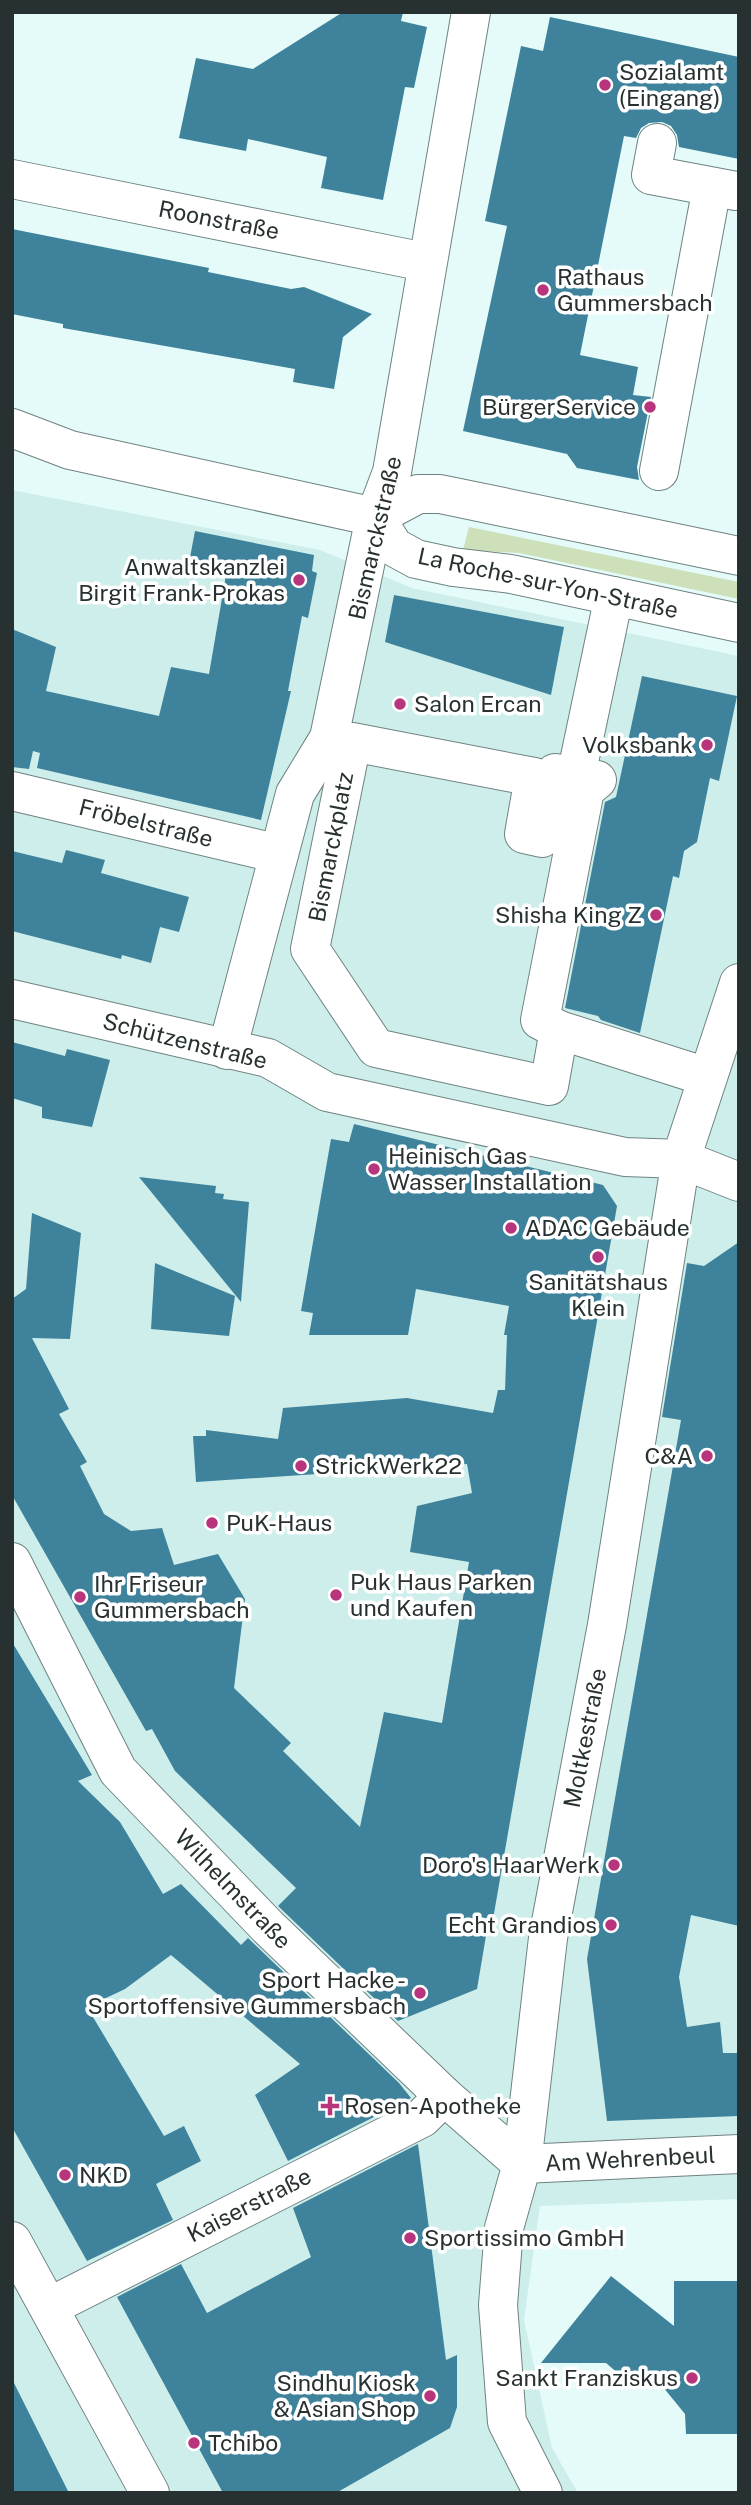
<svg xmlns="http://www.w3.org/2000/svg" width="751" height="2505" font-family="'Public Sans',sans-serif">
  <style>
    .built { fill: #ceeeec }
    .green { fill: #cde0b9 }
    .building { fill: #3e839b }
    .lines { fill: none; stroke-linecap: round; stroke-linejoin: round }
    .street-casing { stroke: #6e8381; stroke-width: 40 }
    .secondary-casing { stroke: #6e8381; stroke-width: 40 }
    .street { stroke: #fff; stroke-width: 38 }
    .secondary { stroke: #fff; stroke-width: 38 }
    .poi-dot { fill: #b8357d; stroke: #fff; stroke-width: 2.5 }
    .labels { text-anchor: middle; stroke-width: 7; stroke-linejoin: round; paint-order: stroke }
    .poi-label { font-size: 23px; fill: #283131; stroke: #fff; text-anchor: start }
    .street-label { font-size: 23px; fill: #283131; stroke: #fff }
  </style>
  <rect width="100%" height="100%" fill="#e4fbfa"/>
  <polygon class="built" points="12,490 320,550 412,588 734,655 739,658 739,2199 540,2206 524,2320 552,2448 578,2493 12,2493"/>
  <polygon class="green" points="469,527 739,582 739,599 519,553 463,550"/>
  <g class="building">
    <polygon points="343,12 403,12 401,21 427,27 414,88 405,87 383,200 321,188 327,157 248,139 246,151 179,138 196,58 253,69"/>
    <polygon points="550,17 739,57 739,159 679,147 677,135 671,126 662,122 649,123 641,128 636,138 624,136 580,355 638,367 633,395 651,397 637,467 639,480 577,468 567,454 463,431 507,226 485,221 521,46 543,51"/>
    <polygon points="12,229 209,268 208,272 291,289 304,287 372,314 343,337 334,389 293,382 295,369 63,328 63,324 12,314"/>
    <polygon points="195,531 314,555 312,571 317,573 308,618 302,616 288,691 291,691 261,820 37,768 40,753 33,751 29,769 12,767 12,629 56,647 46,691 159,716 171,667 209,674 226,575 188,568"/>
    <polygon points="394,595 564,627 551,695 385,642"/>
    <polygon points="642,676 737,696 719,781 710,778 697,842 684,851 679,878 673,876 640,1033 601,1020 598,1016 565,1008 605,802 616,797"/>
    <polygon points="66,850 105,860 101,873 189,897 179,932 160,927 151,963 122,955 121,959 12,931 12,851 62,863"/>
    <polygon points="12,1042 65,1056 67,1049 110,1060 92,1127 42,1118 42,1107 12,1098"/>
    <polygon points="354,1124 603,1185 617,1206 492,1925 488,1924 477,1989 398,2021 278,1906 296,1888 175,1771 152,1729 146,1731 12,1495 12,1299 26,1289 32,1213 81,1233 70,1339 32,1338 69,1409 59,1414 87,1462 80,1466 104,1514 131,1531 162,1528 174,1565 218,1554 245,1599 234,1688 291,1743 283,1751 360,1827 384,1712 442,1723 469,1562 410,1552 417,1506 472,1493 467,1464 196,1482 193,1436 206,1436 206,1430 278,1439 283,1408 407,1398 493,1413 498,1390 505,1390 507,1335 504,1335 509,1306 416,1289 408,1335 309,1335 313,1313 301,1311 331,1139 349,1142"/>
    <polygon points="139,1177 216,1186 215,1193 224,1194 223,1199 249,1202 241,1302"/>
    <polygon points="739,1242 739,1926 691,1915 679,1977 687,2027 720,2022 723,2053 739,2053 739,2116 607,2121 587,1959 681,1420 662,1417 687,1263 704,1266"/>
    <polygon points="155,1263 235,1296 229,1336 151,1329"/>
    <polygon points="12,1642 92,1775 78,1781 120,1822 163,1894 181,1884 241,1945 248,1938 399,2083 411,2098 288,2161 255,2095 300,2064 171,1955 125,1989 87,2007 164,2136 184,2126 201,2161 156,2184 173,2220 87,2261 12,2127"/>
    <polygon points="418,2144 446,2360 457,2355 457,2407 450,2428 336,2493 223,2493 117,2297 181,2264 207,2313 311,2257 293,2208"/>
    <polygon points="611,2276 674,2326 674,2281 739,2281 739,2434 686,2434 685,2414 663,2387 634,2387 606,2363 541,2363"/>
    <polygon points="12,2379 69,2493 12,2493"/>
  </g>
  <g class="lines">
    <defs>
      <g id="street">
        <polyline points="657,143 651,175 736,191"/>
        <polyline points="12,179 425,262"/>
        <polyline points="659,471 712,187"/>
        <polygon points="352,742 534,777 524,834 542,838 555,773 597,780 585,790 540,1020 559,1030 549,1086 376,1048 310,949"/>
        <polyline points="576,776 614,596"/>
        <polyline points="12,791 279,854"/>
        <polyline points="12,999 268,1058 327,1092 625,1157 681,1159 739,1182"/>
        <polyline points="559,1030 707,1077"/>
        <polyline points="227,1050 295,794 329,738 375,517 392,472 471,12"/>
        <polyline points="12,1562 118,1771 268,1927 444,2096 522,2164"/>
        <polyline points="522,2164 739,2154"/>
        <polyline points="12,2241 150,2493"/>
        <polyline points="49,2307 422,2118 444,2096"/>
        <polyline points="543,2493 507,2422 498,2305 504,2228 522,2164 548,1938 607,1625 681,1159 739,983"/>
      </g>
      <g id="secondary">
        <polyline points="12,428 70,450 375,517 418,494 440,494 739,556"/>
        <polyline points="375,517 394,547 416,559 453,567 511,574 739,623"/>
      </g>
    </defs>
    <use href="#street" class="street-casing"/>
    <use href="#secondary" class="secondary-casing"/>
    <use href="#street" class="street"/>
    <use href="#secondary" class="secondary"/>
  </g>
  <g class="poi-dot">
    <circle cx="605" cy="85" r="7"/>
    <circle cx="543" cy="290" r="7"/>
    <circle cx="650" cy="407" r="7"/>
    <circle cx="299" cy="580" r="7"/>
    <circle cx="400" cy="704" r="7"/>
    <circle cx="707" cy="745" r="7"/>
    <circle cx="656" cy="915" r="7"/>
    <circle cx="374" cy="1169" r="7"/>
    <circle cx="511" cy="1228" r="7"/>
    <circle cx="598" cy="1257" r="7"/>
    <circle cx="707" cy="1456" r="7"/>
    <circle cx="301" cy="1466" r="7"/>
    <circle cx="212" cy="1523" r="7"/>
    <circle cx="336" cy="1595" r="7"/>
    <circle cx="80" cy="1597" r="7"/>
    <circle cx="614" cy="1865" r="7"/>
    <circle cx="611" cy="1925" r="7"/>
    <circle cx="420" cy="1993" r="7"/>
    <path d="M326.5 2095.5h7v7h7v7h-7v7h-7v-7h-7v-7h7z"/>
    <circle cx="65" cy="2175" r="7"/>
    <circle cx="410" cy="2238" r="7"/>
    <circle cx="692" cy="2378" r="7"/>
    <circle cx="430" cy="2396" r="7"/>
    <circle cx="194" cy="2443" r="7"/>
  </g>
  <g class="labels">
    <g class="poi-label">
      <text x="619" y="80">Sozialamt<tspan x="619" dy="26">(Eingang)</tspan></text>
      <text x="557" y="285">Rathaus<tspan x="557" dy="26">Gummersbach</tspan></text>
      <text x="636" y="415" text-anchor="end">BürgerService</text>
      <text x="285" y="575" text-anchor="end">Anwaltskanzlei<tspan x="285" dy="26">Birgit Frank-Prokas</tspan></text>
      <text x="414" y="712">Salon Ercan</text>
      <text x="693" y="753" text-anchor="end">Volksbank</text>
      <text x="642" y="923" text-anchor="end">Shisha King Z</text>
      <text x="388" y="1164">Heinisch Gas<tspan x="388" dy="26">Wasser Installation</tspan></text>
      <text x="525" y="1236">ADAC Gebäude</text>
      <text x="598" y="1290" text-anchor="middle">Sanitätshaus<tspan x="598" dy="26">Klein</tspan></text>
      <text x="693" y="1464" text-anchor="end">C&amp;A</text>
      <text x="315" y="1474">StrickWerk22</text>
      <text x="226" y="1531">PuK-Haus</text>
      <text x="350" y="1590">Puk Haus Parken<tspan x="350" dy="26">und Kaufen</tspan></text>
      <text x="94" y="1592">Ihr Friseur<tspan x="94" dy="26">Gummersbach</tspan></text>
      <text x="600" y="1873" text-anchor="end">Doro's HaarWerk</text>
      <text x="597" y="1933" text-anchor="end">Echt Grandios</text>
      <text x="406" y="1988" text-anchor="end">Sport Hacke -<tspan x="406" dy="26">Sportoffensive Gummersbach</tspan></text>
      <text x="344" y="2114">Rosen-Apotheke</text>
      <text x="79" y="2183">NKD</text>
      <text x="424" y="2246">Sportissimo GmbH</text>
      <text x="678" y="2386" text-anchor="end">Sankt Franziskus</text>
      <text x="416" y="2391" text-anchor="end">Sindhu Kiosk<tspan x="416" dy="26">&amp; Asian Shop</tspan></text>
      <text x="208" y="2451">Tchibo</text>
    </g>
    <g class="street-label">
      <text transform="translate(219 220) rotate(11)" y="8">Roonstraße</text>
      <text transform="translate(375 538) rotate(-77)" y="8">Bismarckstraße</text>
      <text transform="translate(548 583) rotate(12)" y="8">La Roche-sur-Yon-Straße</text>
      <text transform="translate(146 823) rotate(14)" y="8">Fröbelstraße</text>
      <text transform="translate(331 847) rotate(-79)" y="8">Bismarckplatz</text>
      <text transform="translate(185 1041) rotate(14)" y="8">Schützenstraße</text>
      <text transform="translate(585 1738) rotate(-79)" y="8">Moltkestraße</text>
      <text transform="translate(233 1889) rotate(46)" y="8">Wilhelmstraße</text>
      <text transform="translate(630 2159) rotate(-3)" y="8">Am Wehrenbeul</text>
      <text transform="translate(249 2205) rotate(-27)" y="8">Kaiserstraße</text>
    </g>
  </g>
  <rect width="751" height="2505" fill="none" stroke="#283131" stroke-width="28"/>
</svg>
